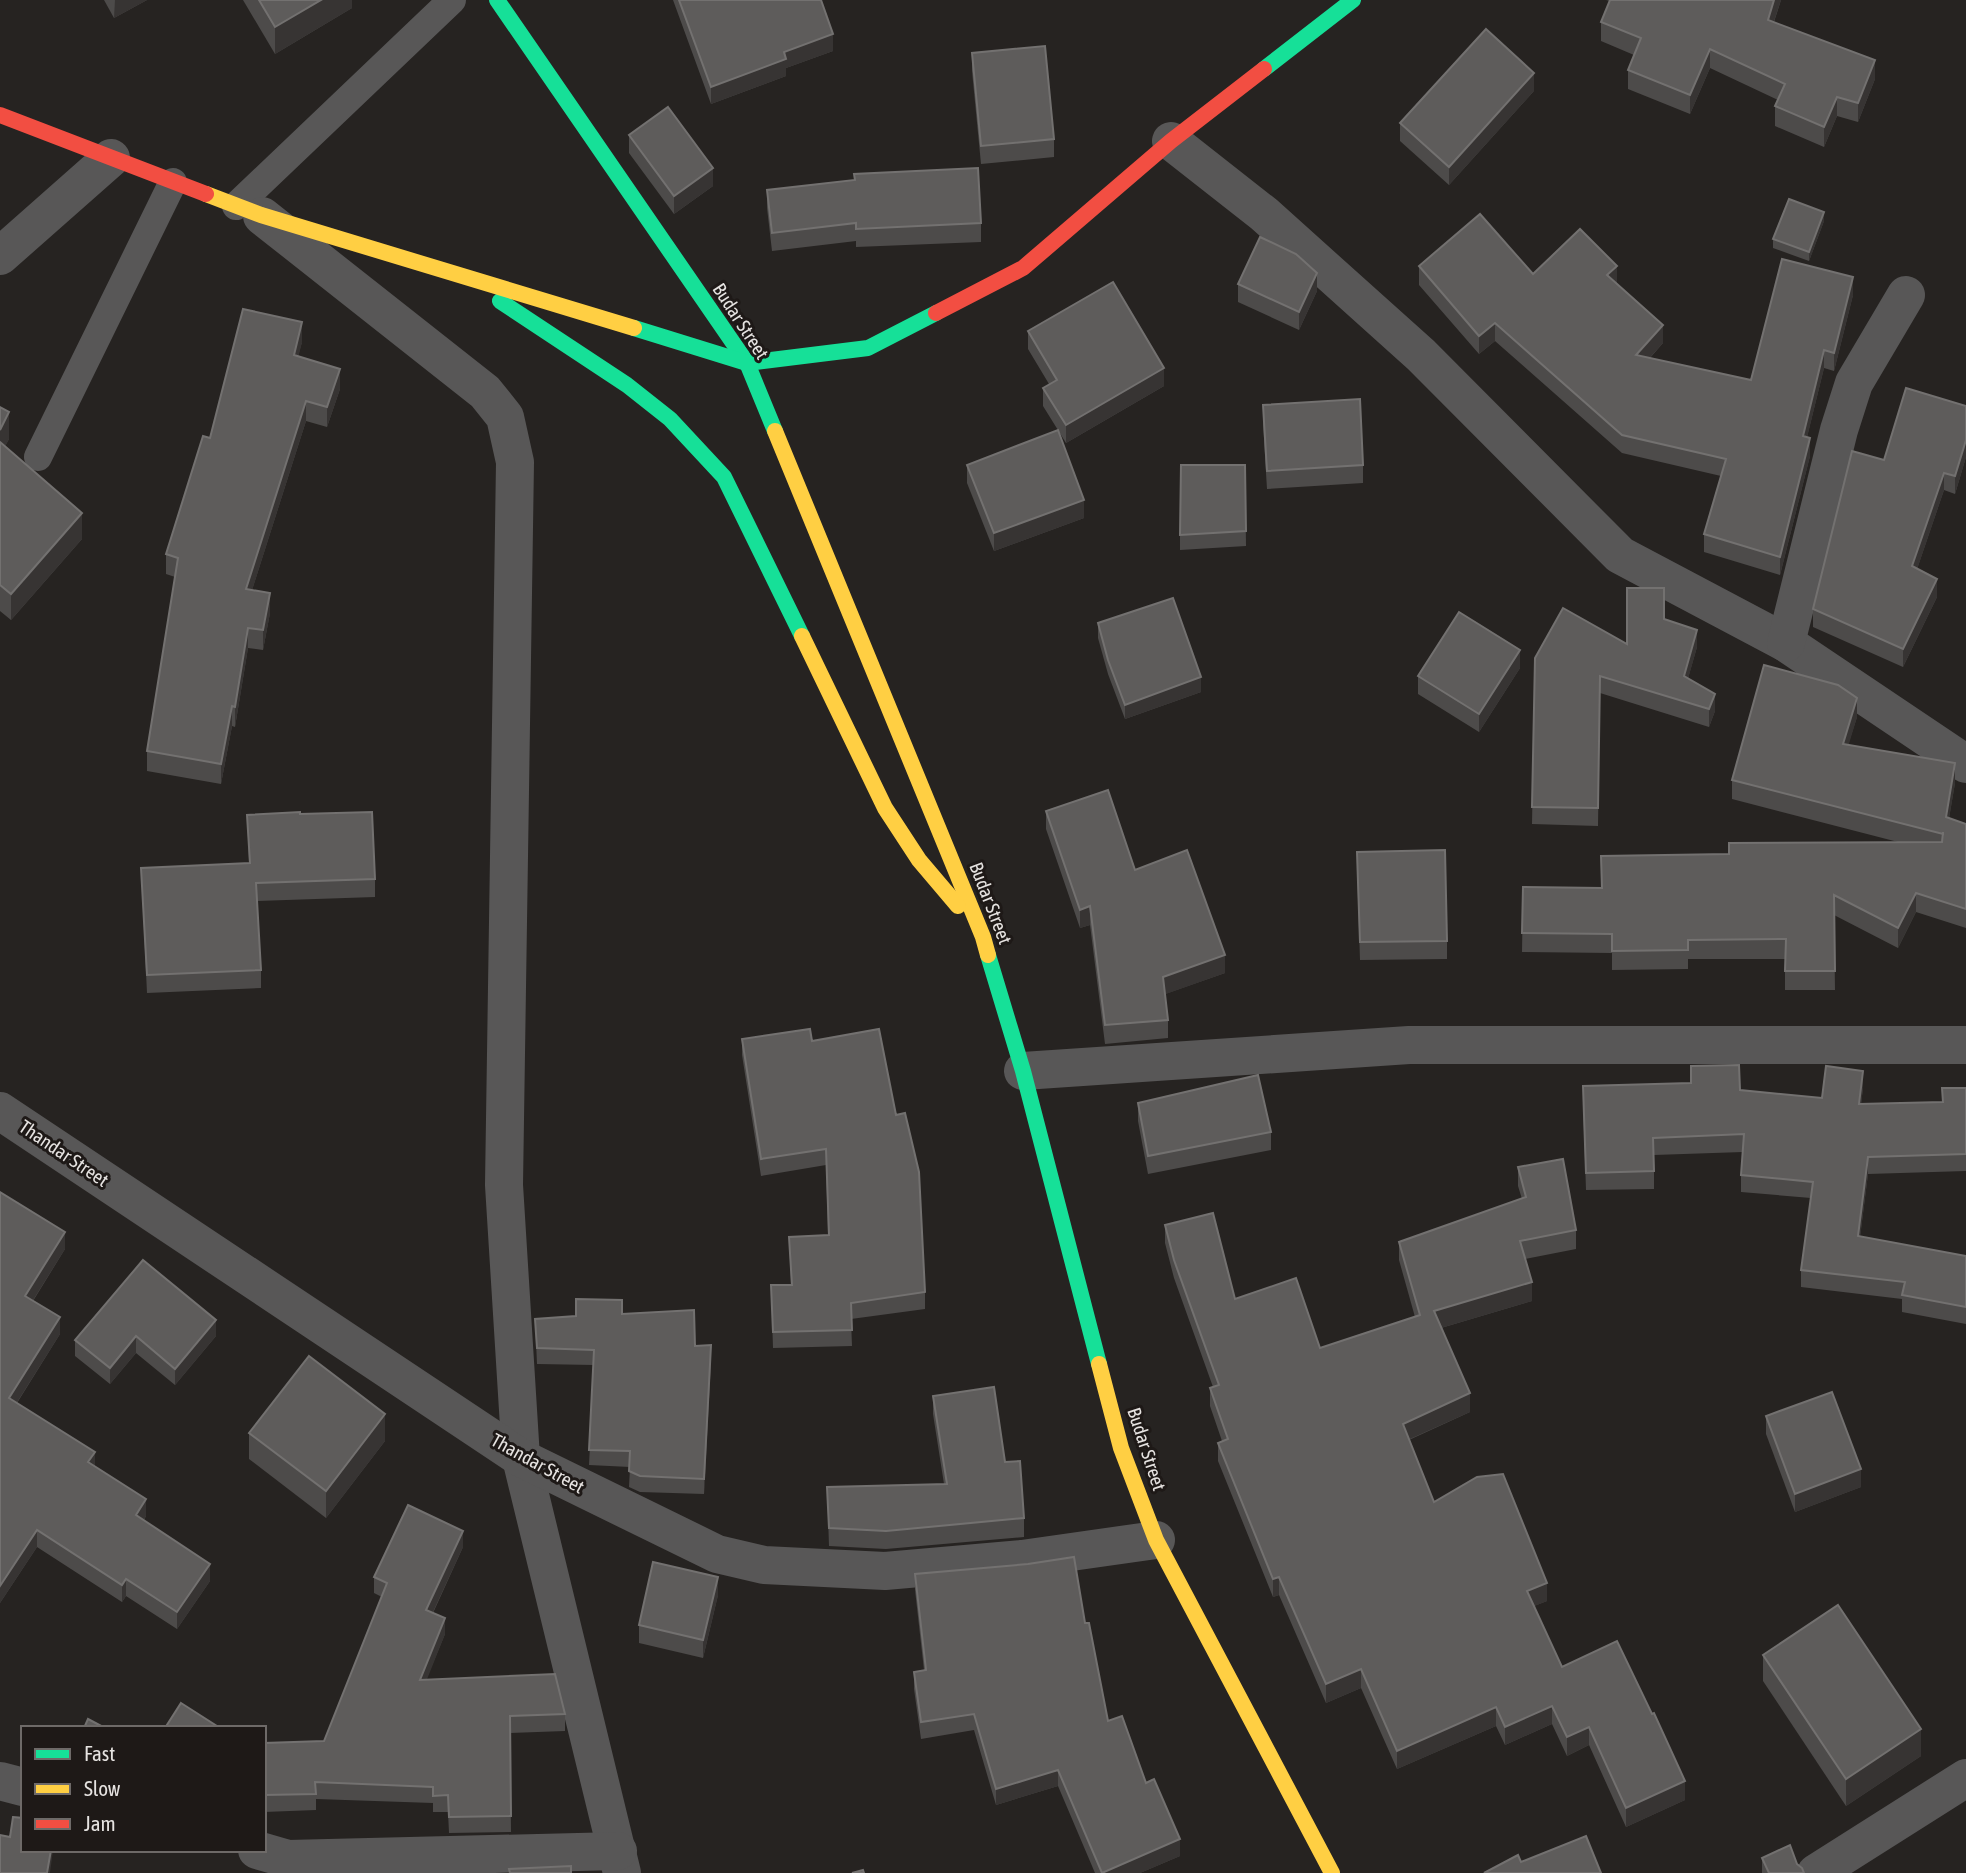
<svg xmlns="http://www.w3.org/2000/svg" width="1966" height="1873" font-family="'Asap Condensed',sans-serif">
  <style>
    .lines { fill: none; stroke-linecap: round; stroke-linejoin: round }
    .lane { stroke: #585757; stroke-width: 28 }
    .street { stroke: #585757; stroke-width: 38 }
    .fast { stroke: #16e098; stroke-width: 16 }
    .slow { stroke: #ffcf43; stroke-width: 16 }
    .jam { stroke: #f24e42; stroke-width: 16 }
    .wall { fill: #4d4b4a }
    .shaded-wall { fill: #373433 }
    .building { fill: #5e5c5b; stroke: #737170; stroke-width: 2 }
    .labels { text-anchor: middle; stroke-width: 6; stroke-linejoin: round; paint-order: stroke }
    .street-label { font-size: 19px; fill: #e6e3e1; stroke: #1e1917 }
  </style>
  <rect width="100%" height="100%" fill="#262321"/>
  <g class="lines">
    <g class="lane">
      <polyline points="236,206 452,0"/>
      <polyline points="38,457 173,182"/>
    </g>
    <g class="street">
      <polyline points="1171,141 1264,214 1421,355 1620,555 1786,643 1966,764"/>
      <polyline points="262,216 485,392 505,417 515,462 504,1185 521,1458 622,1873"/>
      <polyline points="0,256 111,158"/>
      <polyline points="1786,643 1839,430 1854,383 1906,295"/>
      <polyline points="1023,1071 1409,1045 1966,1045"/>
      <polyline points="0,1111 521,1458 717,1554 764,1565 885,1571 1022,1559 1156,1540"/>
      <polyline points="0,1781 23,1787"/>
      <polyline points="257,1850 288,1859 618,1851"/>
      <polyline points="1816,1873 1966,1778"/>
    </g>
    <g class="fast">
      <polyline points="497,0 747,363 775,431"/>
      <polyline points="1264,69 1353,0"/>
      <polyline points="500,301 627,385 670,419 724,477 802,636"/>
      <polyline points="634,328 747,363 868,348 936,313"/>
      <polyline points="988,955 1023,1071 1099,1364"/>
    </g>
    <g class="slow">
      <polyline points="206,194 261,215 634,328"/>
      <polyline points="775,431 983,937 988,955"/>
      <polyline points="802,636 885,808 919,860 958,906"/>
      <polyline points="1099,1364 1121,1448 1156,1540 1332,1873"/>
    </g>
    <g class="jam">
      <polyline points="0,115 206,194"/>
      <polyline points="936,313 1023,268 1171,141 1264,69"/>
    </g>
  </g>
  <g class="wall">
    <polygon points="104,0 147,0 114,18"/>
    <polygon points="243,0 352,0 352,8 275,54"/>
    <polygon points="673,0 821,0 833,51 786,68 786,76 711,104"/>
    <polygon points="1606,0 1781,0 1774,22 1875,79 1858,122 1837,116 1824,147 1775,126 1775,106 1778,100 1710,68 1690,114 1628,89 1628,70 1634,55 1601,41 1601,22 1610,1"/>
    <polygon points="972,53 1054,139 1054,157 981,164 972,71"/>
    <polygon points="1534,91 1449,185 1400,141 1400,123"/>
    <polygon points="629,135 713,186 674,214 629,153"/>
    <polygon points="767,190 981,223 981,242 856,247 856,241 772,251 767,208"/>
    <polygon points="1824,221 1809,261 1773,248 1773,239"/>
    <polygon points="1419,266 1533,274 1617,284 1663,343 1650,358 1751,380 1853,295 1834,371 1824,368 1807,437 1810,456 1780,575 1704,552 1704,534 1721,476 1622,453 1495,341 1479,354 1419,285"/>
    <polygon points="1238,284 1317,291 1299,330 1238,302"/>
    <polygon points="1028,331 1164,386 1066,443 1043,406 1043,388 1049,384 1028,349"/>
    <polygon points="302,342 298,356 340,389 327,427 306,421 252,590 270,613 263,650 248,648 235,727 232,726 221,784 147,771 147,751 175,577 166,574 166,554 210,438"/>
    <polygon points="1263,405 1363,465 1363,483 1267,489 1263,423"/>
    <polygon points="1966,406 1966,457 1955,494 1944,490 1917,569 1937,597 1903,667 1813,627 1813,609 1884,460"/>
    <polygon points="0,407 9,439 5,446 82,539 11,620 0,611"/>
    <polygon points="967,465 1084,518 994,551 967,483"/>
    <polygon points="1245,465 1246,546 1180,550 1180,535"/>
    <polygon points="1664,619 1697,647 1688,678 1715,711 1709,727 1600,693 1598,826 1532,824 1535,658 1627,644"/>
    <polygon points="1098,623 1201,692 1125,719 1108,674 1098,638"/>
    <polygon points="1520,668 1479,732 1418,694 1418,676"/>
    <polygon points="1857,717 1848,745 1955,783 1949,818 1966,824 1966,928 1916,912 1898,948 1834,915 1835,990 1785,990 1785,959 1688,959 1688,969 1612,970 1612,953 1522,952 1523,887 1601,888 1729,854 1898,842 1732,799 1732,780"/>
    <polygon points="1046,811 1135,870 1225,973 1165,994 1168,1020 1168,1038 1105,1044 1090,925 1080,928 1046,829"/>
    <polygon points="300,814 375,879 375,897 257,901 261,970 261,988 147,993 141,868 249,863 247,815"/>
    <polygon points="1357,870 1447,941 1447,959 1360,960"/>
    <polygon points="742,1039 812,1041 925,1292 925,1309 851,1319 852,1346 773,1348 771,1285 791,1285 789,1237 828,1235 826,1165 761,1176 742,1055"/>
    <polygon points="1691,1066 1740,1090 1822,1098 1863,1088 1861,1104 1942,1102 1966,1088 1966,1171 1868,1174 1860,1237 1966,1256 1966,1324 1902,1312 1902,1299 1801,1287 1801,1270 1811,1198 1741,1192 1741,1175 1743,1152 1654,1155 1654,1189 1586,1190 1583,1103 1691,1083"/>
    <polygon points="1138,1103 1271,1132 1271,1150 1148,1174 1138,1121"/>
    <polygon points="1518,1167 1576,1230 1576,1249 1525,1259 1532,1301 1441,1328 1470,1412 1409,1440 1434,1502 1547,1601 1534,1606 1562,1667 1685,1800 1626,1827 1589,1745 1567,1756 1552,1724 1505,1745 1496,1726 1397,1769 1361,1688 1326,1703 1279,1595 1273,1597 1218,1461 1218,1443 1222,1441 1210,1406 1210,1388 1213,1387 1174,1278 1165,1243 1165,1225 1235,1299 1320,1348 1415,1317 1399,1260 1399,1242 1522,1199 1518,1186"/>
    <polygon points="0,1192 65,1249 33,1301 60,1334 17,1403 95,1467 146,1516 144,1520 210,1581 177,1629 126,1596 122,1602 37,1547 0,1603"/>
    <polygon points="622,1314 695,1346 711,1361 704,1494 640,1492 629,1487 630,1467 589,1465 594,1365 537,1364 535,1319"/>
    <polygon points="216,1320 216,1336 175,1385 136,1353 110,1384 75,1356 75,1340"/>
    <polygon points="933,1396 1005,1462 1024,1518 1024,1537 886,1549 829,1546 827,1487 944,1484 933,1414"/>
    <polygon points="1766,1416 1861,1487 1795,1512 1766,1434"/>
    <polygon points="249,1433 385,1441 326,1518 249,1459"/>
    <polygon points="463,1547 433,1613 445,1634 426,1680 565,1714 565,1731 510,1733 511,1832 449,1833 448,1812 433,1812 433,1803 316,1799 316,1810 264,1812 264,1743 324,1741 382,1597 374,1593 374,1577"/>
    <polygon points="915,1574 1085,1623 1108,1721 1146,1783 1180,1856 1140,1873 1095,1873 1058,1786 996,1805 974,1730 921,1739 914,1689 914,1672 924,1670 915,1590"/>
    <polygon points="718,1595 703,1658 639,1643 639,1625"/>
    <polygon points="1763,1655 1921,1756 1846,1806 1763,1681"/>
    <polygon points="1762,1858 1797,1864 1804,1873 1762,1873"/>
  </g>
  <g class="shaded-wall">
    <polygon points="115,0 147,0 114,18"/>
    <polygon points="321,0 352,0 352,8 275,54 275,27"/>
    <polygon points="1774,0 1781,0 1768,39 1768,20"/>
    <polygon points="833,34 833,51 786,68 786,76 711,104 711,87 784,52"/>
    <polygon points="1710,49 1710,68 1690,114 1690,95"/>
    <polygon points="1875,60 1875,79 1858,122 1858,103"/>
    <polygon points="1534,73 1534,91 1449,185 1449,167"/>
    <polygon points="1837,97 1837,116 1824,147 1824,127"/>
    <polygon points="713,168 713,186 674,214 674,196"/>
    <polygon points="1824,212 1824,221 1809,261 1809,252"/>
    <polygon points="1617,266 1617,284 1607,275"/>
    <polygon points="1317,273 1317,291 1299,330 1299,312"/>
    <polygon points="1853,277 1853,295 1834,371 1834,353"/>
    <polygon points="302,322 302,342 294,375 294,355"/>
    <polygon points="1495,323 1495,341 1479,354 1479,336"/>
    <polygon points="1663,325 1663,343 1636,373 1636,355"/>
    <polygon points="1824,350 1824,368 1803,454 1803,436"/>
    <polygon points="1164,368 1164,386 1066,443 1066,425"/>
    <polygon points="340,369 340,389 327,427 327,407"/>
    <polygon points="306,401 306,421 246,609 246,589"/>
    <polygon points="9,412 9,439 0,457 0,430"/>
    <polygon points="1810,438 1810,456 1780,575 1780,557"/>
    <polygon points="1966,440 1966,457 1955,494 1955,476"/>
    <polygon points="1944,473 1944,490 1912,584 1912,566"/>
    <polygon points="1084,500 1084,518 994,551 994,533"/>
    <polygon points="82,513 82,539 11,620 11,594"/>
    <polygon points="1937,579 1937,597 1903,667 1903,649"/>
    <polygon points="270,593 270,613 263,650 263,630"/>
    <polygon points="248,628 248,648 235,727 235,707"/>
    <polygon points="1697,630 1697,647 1684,693 1684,676"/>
    <polygon points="1520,650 1520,668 1479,732 1479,714"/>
    <polygon points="1201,677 1201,692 1125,719 1125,705"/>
    <polygon points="1715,694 1715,711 1709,727 1709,709"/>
    <polygon points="1857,698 1857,717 1843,764 1843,744"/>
    <polygon points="232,706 232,726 221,784 221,764"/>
    <polygon points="1955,763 1955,783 1946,837 1946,817"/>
    <polygon points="1916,893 1916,912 1898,948 1898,928"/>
    <polygon points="1090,906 1090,925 1080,928 1080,910"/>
    <polygon points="1225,955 1225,973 1163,995 1163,977"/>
    <polygon points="1863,1071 1863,1088 1859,1121 1859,1104"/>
    <polygon points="1868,1157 1868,1174 1858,1253 1858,1236"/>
    <polygon points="65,1232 65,1249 25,1313 25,1296"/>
    <polygon points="1532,1282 1532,1301 1434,1330 1434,1311"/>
    <polygon points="60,1317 60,1334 9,1415 9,1398"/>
    <polygon points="216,1320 216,1336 175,1385 175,1369"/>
    <polygon points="136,1336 136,1353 110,1384 110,1368"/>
    <polygon points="711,1345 711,1361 704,1494 704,1479"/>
    <polygon points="1470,1393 1470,1412 1403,1442 1403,1424"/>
    <polygon points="385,1414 385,1441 326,1518 326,1491"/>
    <polygon points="95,1452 95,1469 88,1462"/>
    <polygon points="1861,1469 1861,1487 1795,1512 1795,1494"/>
    <polygon points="146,1499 146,1516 136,1532 136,1515"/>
    <polygon points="37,1530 37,1547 0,1603 0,1586"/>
    <polygon points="463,1531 463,1547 426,1627 426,1610"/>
    <polygon points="210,1564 210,1581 177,1629 177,1612"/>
    <polygon points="718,1577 718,1595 703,1658 703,1640"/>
    <polygon points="1279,1577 1279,1595 1273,1597 1273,1579"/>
    <polygon points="126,1579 126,1596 122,1602 122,1585"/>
    <polygon points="1547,1583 1547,1601 1527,1609 1527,1591"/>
    <polygon points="445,1618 445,1634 420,1697 420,1680"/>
    <polygon points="1361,1669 1361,1688 1326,1703 1326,1684"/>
    <polygon points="1552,1706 1552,1724 1505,1745 1505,1727"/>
    <polygon points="1496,1707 1496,1726 1397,1769 1397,1751"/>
    <polygon points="1589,1727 1589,1745 1567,1756 1567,1737"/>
    <polygon points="1921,1729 1921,1756 1846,1806 1846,1779"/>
    <polygon points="1058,1770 1058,1786 996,1805 996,1789"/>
    <polygon points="1685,1781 1685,1800 1626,1827 1626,1808"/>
    <polygon points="1180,1839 1180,1856 1140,1873 1102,1873"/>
    <polygon points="51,1850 53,1850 50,1873 47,1873"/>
  </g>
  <g class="building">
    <polygon points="259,0 321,0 275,27"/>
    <polygon points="679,0 821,0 833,34 784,52 786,59 711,87"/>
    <polygon points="1610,0 1774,0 1768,20 1875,60 1858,103 1837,97 1824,127 1775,106 1785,84 1710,49 1690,95 1628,70 1641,38 1601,22"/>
    <polygon points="1486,29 1534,73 1449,167 1400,123"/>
    <polygon points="1045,46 1054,139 981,146 972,53"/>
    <polygon points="668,107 713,168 674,196 629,135"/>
    <polygon points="978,168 981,223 856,229 856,223 772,233 767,190 855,180 854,174"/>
    <polygon points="1789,199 1824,212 1809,252 1773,239"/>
    <polygon points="1480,214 1533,274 1580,229 1617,266 1607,275 1663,325 1636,355 1751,380 1782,259 1853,277 1834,353 1824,350 1803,436 1810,438 1780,557 1704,534 1726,459 1622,435 1495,323 1479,336 1419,266"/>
    <polygon points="1260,237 1296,254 1317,273 1299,312 1238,284"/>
    <polygon points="1113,282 1164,368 1066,425 1043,388 1057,380 1028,331"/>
    <polygon points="243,309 302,322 294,355 340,369 327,407 306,401 246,589 270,593 263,630 248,628 235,707 232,706 221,764 147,751 178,558 166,554 203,436 210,438"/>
    <polygon points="1906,388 1966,406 1966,440 1955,476 1944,473 1912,566 1937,579 1903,649 1813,609 1852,451 1884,460"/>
    <polygon points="1360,399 1363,465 1267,471 1263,405"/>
    <polygon points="0,407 9,412 0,430"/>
    <polygon points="1058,430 1084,500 994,533 967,465"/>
    <polygon points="0,442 82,513 11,594 0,585"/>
    <polygon points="1181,465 1245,465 1246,531 1180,535"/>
    <polygon points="1627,588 1664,588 1664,619 1697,630 1684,676 1715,694 1709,709 1600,676 1598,808 1532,807 1535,658 1563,608 1627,644"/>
    <polygon points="1173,598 1201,677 1125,705 1108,660 1098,623"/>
    <polygon points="1459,612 1520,650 1479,714 1418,676"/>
    <polygon points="1764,665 1838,685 1857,698 1843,744 1955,763 1946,817 1966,824 1966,909 1916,893 1898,928 1834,895 1835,971 1785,971 1786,939 1688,940 1688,950 1612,951 1612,934 1522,933 1523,887 1602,888 1601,856 1729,854 1729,843 1942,842 1943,832 1943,834 1732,780"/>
    <polygon points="1108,790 1135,870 1187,850 1225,955 1163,977 1168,1020 1105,1025 1090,906 1080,910 1046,811"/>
    <polygon points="300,812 300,814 372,812 375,879 256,883 261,970 147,975 141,868 250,863 247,815"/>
    <polygon points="1445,850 1447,941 1360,942 1357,852"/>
    <polygon points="810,1029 812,1041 879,1029 896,1115 905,1113 919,1172 925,1292 851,1303 852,1330 773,1332 771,1285 792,1285 789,1237 829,1235 826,1149 761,1159 742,1039"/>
    <polygon points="1739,1065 1740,1090 1822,1098 1826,1066 1863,1071 1859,1104 1943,1102 1942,1088 1966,1088 1966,1154 1868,1157 1858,1236 1966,1256 1966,1307 1902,1295 1905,1282 1801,1270 1813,1182 1741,1175 1744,1134 1653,1138 1654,1171 1586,1173 1583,1086 1691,1083 1691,1066"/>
    <polygon points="1258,1075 1271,1132 1148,1156 1138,1103"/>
    <polygon points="1563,1159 1576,1230 1520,1241 1532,1282 1434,1311 1470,1393 1403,1424 1434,1502 1477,1477 1503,1474 1547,1583 1527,1591 1562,1667 1617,1641 1652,1714 1654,1713 1685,1781 1626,1808 1589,1727 1567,1737 1552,1706 1505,1727 1496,1707 1397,1751 1361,1669 1326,1684 1279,1577 1273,1579 1218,1443 1228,1439 1210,1388 1219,1385 1174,1260 1165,1225 1213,1213 1235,1299 1296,1278 1320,1348 1420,1315 1399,1242 1526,1197 1518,1167"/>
    <polygon points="0,1192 65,1232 25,1296 60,1317 9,1398 95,1452 88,1462 146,1499 136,1515 210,1564 177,1612 126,1579 122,1585 37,1530 0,1586"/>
    <polygon points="143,1260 216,1320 175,1369 136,1336 110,1368 75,1340"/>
    <polygon points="576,1299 622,1300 622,1314 694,1310 695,1346 711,1345 704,1479 640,1476 629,1471 630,1451 589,1450 594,1350 537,1348 535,1319 576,1316"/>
    <polygon points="309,1356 385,1414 326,1491 249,1433"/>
    <polygon points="994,1387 1005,1462 1020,1461 1024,1518 886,1531 829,1528 827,1487 947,1484 933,1396"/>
    <polygon points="1832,1392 1861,1469 1795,1494 1766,1416"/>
    <polygon points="408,1505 463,1531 426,1610 445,1618 420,1680 555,1674 565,1714 510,1716 511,1816 449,1817 448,1795 433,1796 433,1787 315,1782 316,1794 264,1795 264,1743 324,1741 387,1583 374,1577"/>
    <polygon points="1074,1557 1085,1623 1089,1623 1108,1721 1122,1716 1146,1783 1154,1779 1180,1839 1102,1873 1058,1770 996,1789 974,1714 921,1722 914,1672 926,1670 915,1574 1028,1564"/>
    <polygon points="653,1562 718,1577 703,1640 639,1625"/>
    <polygon points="1838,1605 1921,1729 1846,1779 1763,1655"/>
    <polygon points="181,1703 220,1728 165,1728"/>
    <polygon points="88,1719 105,1728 84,1728"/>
    <polygon points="13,1817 23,1818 23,1850 51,1850 47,1873 0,1873 0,1835 10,1837"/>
    <polygon points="1586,1836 1601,1873 1484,1873 1518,1855 1521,1862"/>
    <polygon points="1790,1845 1797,1864 1802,1868 1804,1873 1769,1873 1762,1858"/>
    <polygon points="571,1866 571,1873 510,1873 509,1869"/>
    <polygon points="863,1870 864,1873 852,1873"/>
  </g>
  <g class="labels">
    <g class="street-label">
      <text transform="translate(741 321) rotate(57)" y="7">Budar Street</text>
      <text transform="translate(991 903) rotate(69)" y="7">Budar Street</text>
      <text transform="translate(64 1153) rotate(34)" y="7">Thandar Street</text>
      <text transform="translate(1147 1449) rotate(72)" y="7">Budar Street</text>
      <text transform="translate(538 1463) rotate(29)" y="7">Thandar Street</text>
    </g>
  </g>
  <rect x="21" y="1726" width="245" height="126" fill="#1e1917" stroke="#6e6a68" stroke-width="2"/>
  <rect x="35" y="1749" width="35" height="10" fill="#16e098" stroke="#6e6a68" stroke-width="2"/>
  <text x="84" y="1761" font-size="21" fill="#e6e3e1">Fast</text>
  <rect x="35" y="1784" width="35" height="10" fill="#ffcf43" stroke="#6e6a68" stroke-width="2"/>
  <text x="84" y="1796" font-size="21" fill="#e6e3e1">Slow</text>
  <rect x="35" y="1819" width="35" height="10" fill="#f24e42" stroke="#6e6a68" stroke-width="2"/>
  <text x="84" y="1831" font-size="21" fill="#e6e3e1">Jam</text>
</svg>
